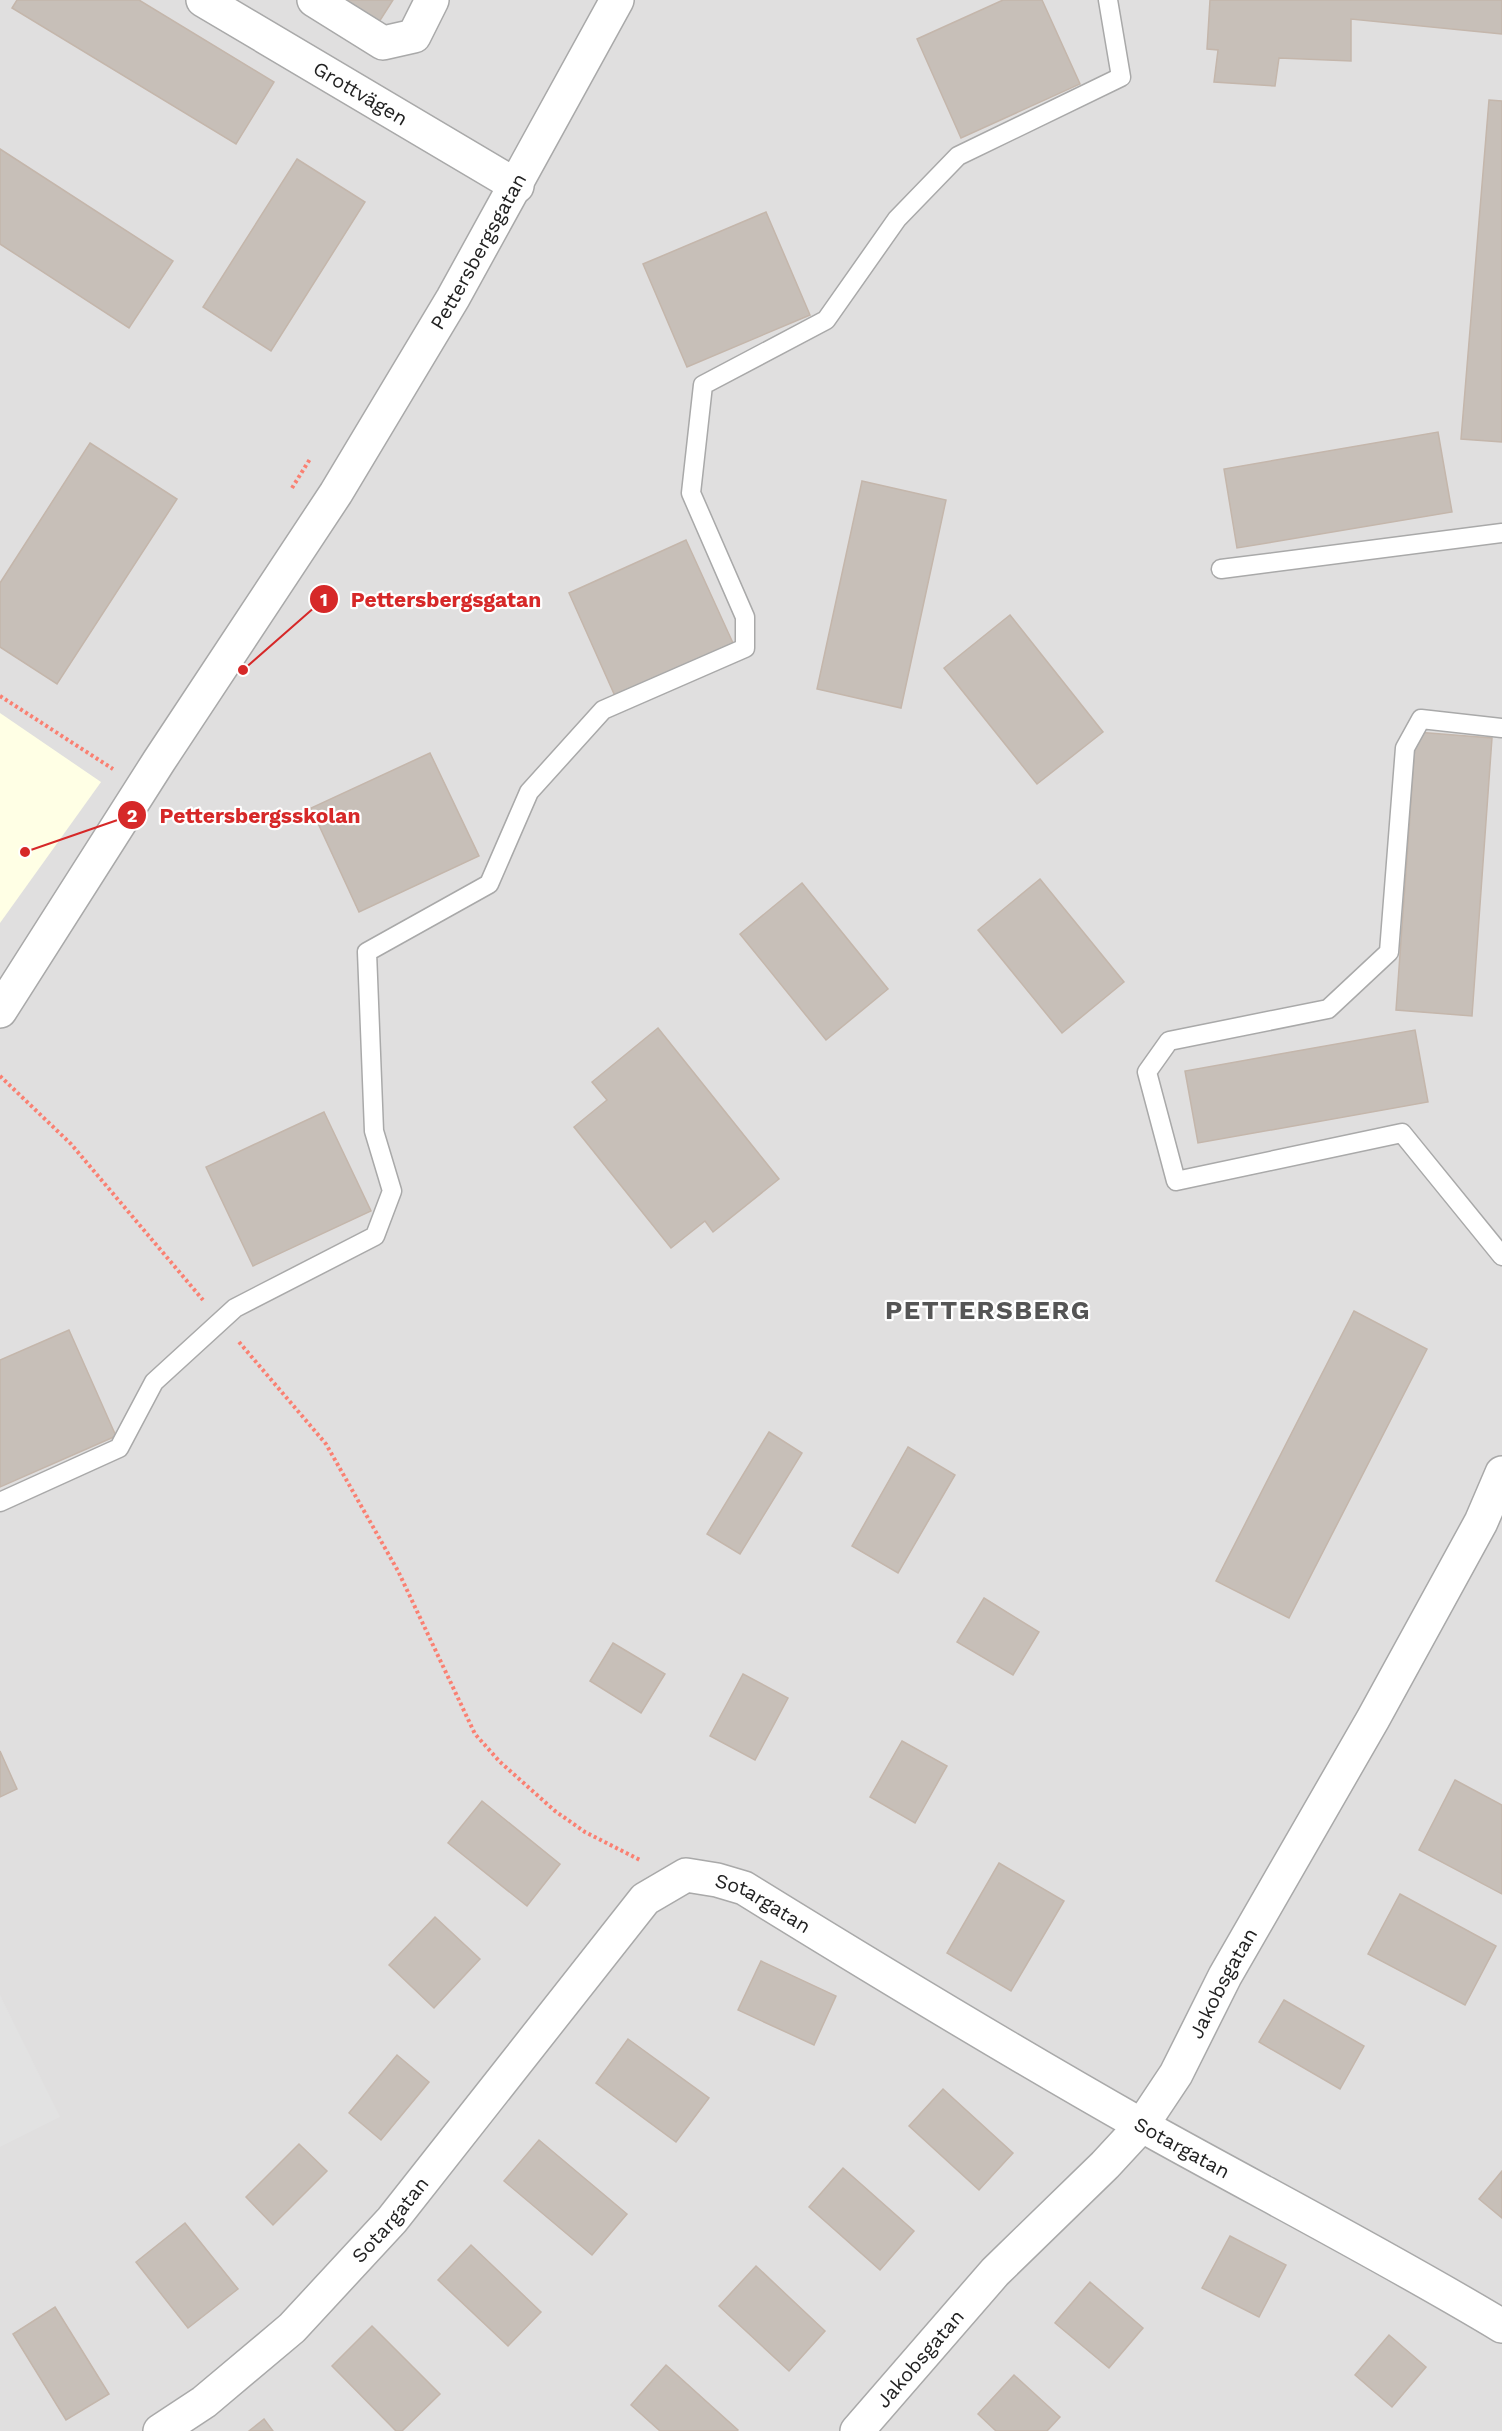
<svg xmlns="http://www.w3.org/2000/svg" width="1502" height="2431" font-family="'Work Sans',sans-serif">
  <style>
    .residential { fill: #e0dfdf }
    .education { fill: #ffffe5 }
    .parking { fill: #e2e2e2 }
    .building { fill: #c7bfb8; stroke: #c4b6ab; stroke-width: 1.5 }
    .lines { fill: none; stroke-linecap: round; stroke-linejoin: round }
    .service-casing { stroke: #a9a9a9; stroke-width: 21 }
    .minor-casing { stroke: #a9a9a9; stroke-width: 36 }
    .path { stroke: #fa8072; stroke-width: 4; stroke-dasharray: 3 3; stroke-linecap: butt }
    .service { stroke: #fff; stroke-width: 18 }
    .minor { stroke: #fff; stroke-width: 33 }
    .labels { text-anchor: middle; stroke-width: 4.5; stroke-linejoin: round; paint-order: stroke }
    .street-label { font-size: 20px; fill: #222; stroke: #fff }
    .district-label { font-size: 26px; font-weight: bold; letter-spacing: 1.5px; fill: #555; stroke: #fff }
    .leader { fill: none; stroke: #d62828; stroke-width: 2 }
    .callout-dot { fill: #d62828; stroke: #fff; stroke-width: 2 }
    .mark-label { font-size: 18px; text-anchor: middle; font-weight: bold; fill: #fff }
    .callout-label { font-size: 21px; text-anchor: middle; font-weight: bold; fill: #d62828; stroke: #fff; stroke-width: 4.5; stroke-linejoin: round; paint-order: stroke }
  </style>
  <rect width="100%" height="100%" fill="#f2efe9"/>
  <rect class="residential" x="0" y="0" width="1502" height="2431"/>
  <polygon class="education" points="0,713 101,782 0,923"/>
  <polygon class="parking" points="0,1995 60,2117 0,2147"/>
  <g class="building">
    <polygon points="17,0 139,0 274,82 236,144 12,8"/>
    <polygon points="344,0 393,0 379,22"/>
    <polygon points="1003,0 1042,0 1080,84 961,138 917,39"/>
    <polygon points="1210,0 1502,0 1502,34 1351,19 1351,61 1279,58 1275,86 1214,82 1218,50 1207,49"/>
    <polygon points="1489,100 1502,101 1502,442 1461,439"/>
    <polygon points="0,149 173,261 129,328 0,244"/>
    <polygon points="297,159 365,202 271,351 203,307"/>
    <polygon points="766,212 810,315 687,367 643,264"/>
    <polygon points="1438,432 1452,512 1237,548 1224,469"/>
    <polygon points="90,443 177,499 57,684 0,647 0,583"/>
    <polygon points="862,481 946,500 901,708 817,689"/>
    <polygon points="686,540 733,643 615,696 569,593"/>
    <polygon points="1010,615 1103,732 1037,784 944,668"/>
    <polygon points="1416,732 1492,738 1472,1016 1396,1010"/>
    <polygon points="430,753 479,856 359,912 311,808"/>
    <polygon points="1040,879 1124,982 1062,1033 978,930"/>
    <polygon points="802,883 888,989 826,1040 740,934"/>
    <polygon points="658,1028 779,1179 713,1232 705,1221 671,1248 574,1127 607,1100 592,1082"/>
    <polygon points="1415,1030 1428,1102 1198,1143 1185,1071"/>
    <polygon points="324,1112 371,1211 253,1266 206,1167"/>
    <polygon points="1354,1311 1427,1349 1289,1618 1216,1581"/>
    <polygon points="69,1330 116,1436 0,1487 0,1360"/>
    <polygon points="769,1432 802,1453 740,1554 707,1534"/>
    <polygon points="908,1447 955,1475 898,1573 852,1546"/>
    <polygon points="984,1598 1039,1632 1013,1675 957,1642"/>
    <polygon points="613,1643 665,1674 641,1713 590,1681"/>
    <polygon points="743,1674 788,1698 755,1760 710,1736"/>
    <polygon points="902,1741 947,1766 915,1823 870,1797"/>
    <polygon points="0,1751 17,1789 0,1797"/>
    <polygon points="1455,1780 1502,1805 1502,1894 1419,1850"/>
    <polygon points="482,1801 560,1864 527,1906 448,1843"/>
    <polygon points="999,1863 1064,1901 1011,1991 947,1953"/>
    <polygon points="1400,1894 1496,1946 1465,2005 1368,1954"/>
    <polygon points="435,1917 480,1959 434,2008 389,1965"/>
    <polygon points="761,1961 836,1996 814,2045 738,2010"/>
    <polygon points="1284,2000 1364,2046 1340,2089 1259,2042"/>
    <polygon points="628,2039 709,2098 676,2142 596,2083"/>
    <polygon points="397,2055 429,2082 381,2140 349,2113"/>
    <polygon points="943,2089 1013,2153 979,2190 909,2126"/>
    <polygon points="539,2140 627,2214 592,2255 504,2181"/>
    <polygon points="299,2144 327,2171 273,2225 246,2197"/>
    <polygon points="843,2168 914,2231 880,2270 809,2207"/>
    <polygon points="1502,2171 1502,2218 1479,2199"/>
    <polygon points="185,2223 238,2289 188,2328 136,2262"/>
    <polygon points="1230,2236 1286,2265 1259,2317 1202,2288"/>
    <polygon points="471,2245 541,2312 508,2346 438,2280"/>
    <polygon points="756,2266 825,2331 789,2371 719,2306"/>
    <polygon points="1090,2282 1143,2328 1109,2368 1055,2323"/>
    <polygon points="55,2307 109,2394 66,2420 13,2334"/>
    <polygon points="372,2326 440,2394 402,2431 396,2431 332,2366"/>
    <polygon points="1389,2335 1426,2367 1392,2407 1355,2375"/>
    <polygon points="666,2365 738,2430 737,2431 660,2431 631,2405"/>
    <polygon points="1014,2375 1060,2417 1047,2431 996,2431 978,2414"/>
    <polygon points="264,2419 273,2431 249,2431"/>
  </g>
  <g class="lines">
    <defs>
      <g id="service">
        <polyline points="1221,569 1502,533"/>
        <polyline points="1502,728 1421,719 1405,748 1389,952 1328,1009 1169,1041 1147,1072 1176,1181 1402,1133 1502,1256"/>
        <polyline points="0,1502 119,1448 154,1382 235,1308 375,1236 392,1191 374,1131 367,952 489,884 529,792 603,710 745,648 745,617 691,493 703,385 826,320 897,219 958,156 1121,77 1108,0"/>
      </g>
      <g id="minor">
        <path id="s1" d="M203 0 517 186"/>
        <polyline points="314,0 383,43 414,36 432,0"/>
        <path id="s2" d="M0 1011 159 761 336 493 453 298 617 0"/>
        <path id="s3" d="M160 2431 204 2402 292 2328 392 2220 645 1899 686 1875 717 1880 744 1888C875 1969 1007 2049 1141 2125 1261 2192 1384 2255 1502 2326"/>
        <path id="s4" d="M857 2431 995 2272 1105 2165 1142 2125 1176 2074 1225 1976 1373 1719 1481 1522 1502 1473"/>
      </g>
    </defs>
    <use href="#service" class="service-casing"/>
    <use href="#minor" class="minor-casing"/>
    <g class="path">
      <polyline points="292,488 310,459"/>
      <polyline points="0,696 113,769"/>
      <polyline points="0,1076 71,1144 203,1300"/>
      <polyline points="239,1342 326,1444 398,1571 475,1734 500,1762 555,1811 585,1832 640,1860"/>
    </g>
    <use href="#service" class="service"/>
    <use href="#minor" class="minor"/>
  </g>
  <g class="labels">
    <g class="street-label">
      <text dy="7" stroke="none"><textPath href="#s1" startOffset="183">Grottvägen</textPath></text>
      <text dy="7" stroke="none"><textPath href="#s2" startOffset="898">Pettersbergsgatan</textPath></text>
      <text dy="7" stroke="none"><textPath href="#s3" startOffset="854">Sotargatan</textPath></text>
      <text dy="7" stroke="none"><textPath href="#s4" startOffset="582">Jakobsgatan</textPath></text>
      <text dy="7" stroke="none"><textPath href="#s3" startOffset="1340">Sotargatan</textPath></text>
      <text dy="7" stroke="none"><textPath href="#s3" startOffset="314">Sotargatan</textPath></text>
      <text dy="7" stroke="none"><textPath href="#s4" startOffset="96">Jakobsgatan</textPath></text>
    </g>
    <g class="district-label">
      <text x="988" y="1319">PETTERSBERG</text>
    </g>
  </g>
  <path class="leader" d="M243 670L324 599M25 852L132 815"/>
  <g class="callout-dot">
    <circle cx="243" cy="670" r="6"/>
    <circle cx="25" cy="852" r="6"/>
    <circle cx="324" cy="599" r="15"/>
    <circle cx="132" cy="815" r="15"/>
  </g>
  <g class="mark-label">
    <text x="324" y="606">1</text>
    <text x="132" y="822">2</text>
  </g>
  <g class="callout-label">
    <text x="446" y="607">Pettersbergsgatan</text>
    <text x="260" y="823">Pettersbergsskolan</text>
  </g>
</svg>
